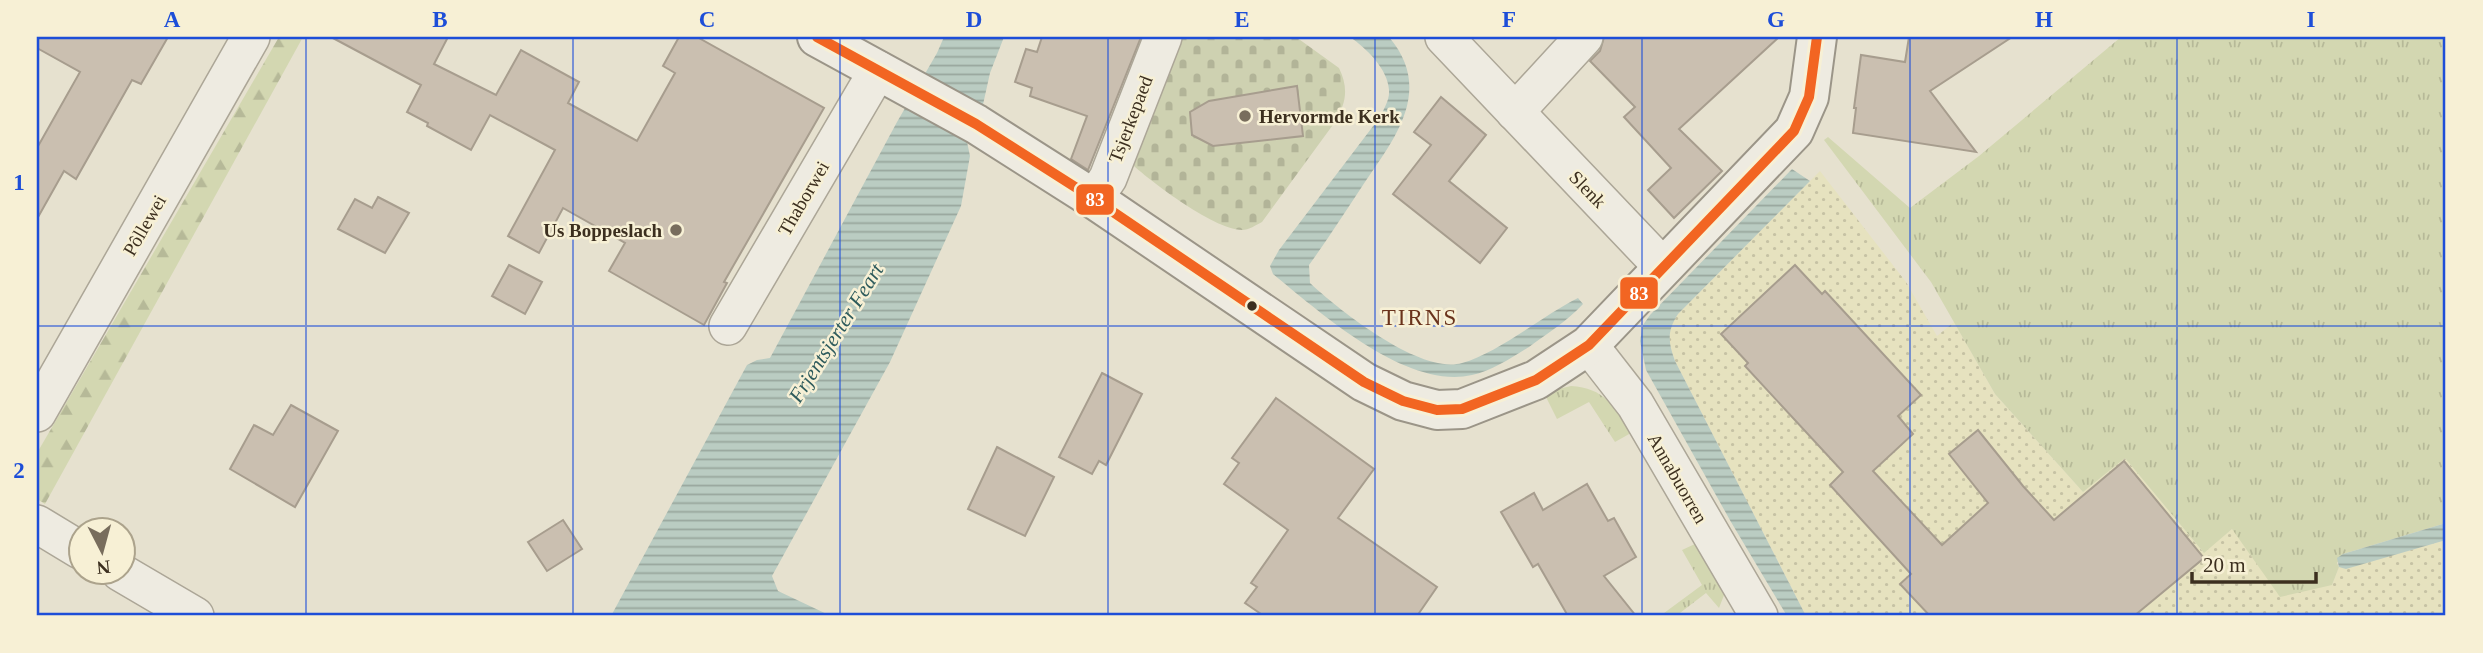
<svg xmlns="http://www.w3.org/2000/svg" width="2483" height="653" font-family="Georgia,serif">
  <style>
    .farmland { fill: url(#farmland-dots) }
    .grass { fill: url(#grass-tufts) }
    .forest { fill: url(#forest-firs) }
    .cemetery { fill: url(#cemetery-stones) }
    .water { fill: url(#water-rules) }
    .building { fill: #cabfb0; stroke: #a79d8e; stroke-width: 2 }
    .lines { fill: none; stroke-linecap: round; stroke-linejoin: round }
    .street-casing { stroke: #aca697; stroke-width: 40 }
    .secondary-casing { stroke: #9b9588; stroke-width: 42 }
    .street { stroke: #eeebe1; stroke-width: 37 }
    .secondary { stroke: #eeebe1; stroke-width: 38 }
    .bus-1-casing { stroke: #f7f0d5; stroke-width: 16 }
    .bus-1 { stroke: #f26522; stroke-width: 10 }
    .grid { fill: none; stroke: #1d4ed8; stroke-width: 2; stroke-opacity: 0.55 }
    .poi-dot { fill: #786d5d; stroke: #f7f0d5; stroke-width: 2.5 }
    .bus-dot { fill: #3c2f1f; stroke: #f7f0d5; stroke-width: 2.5 }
    .labels { text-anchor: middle; stroke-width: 5; stroke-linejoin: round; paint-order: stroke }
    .poi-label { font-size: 19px; font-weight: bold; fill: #3c2f1f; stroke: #f7f0d5; text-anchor: start }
    .street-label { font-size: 19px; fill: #3c2f1f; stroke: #f7f0d5 }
    .water-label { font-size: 21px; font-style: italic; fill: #2e5b5c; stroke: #f7f0d5 }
    .quarter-label { font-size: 23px; letter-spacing: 2px; fill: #6a331c; stroke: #f7f0d5 }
    .line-badge { stroke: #f7f0d5; stroke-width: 2.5 }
    .badge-label { font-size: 19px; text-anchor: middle; font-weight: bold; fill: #fff }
    .neatline { fill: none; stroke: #1d4ed8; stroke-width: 2.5 }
    .grid-label { font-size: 23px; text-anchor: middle; font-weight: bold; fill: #1d4ed8 }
  </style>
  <defs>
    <pattern id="farmland-dots" width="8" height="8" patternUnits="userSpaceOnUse" patternTransform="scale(1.75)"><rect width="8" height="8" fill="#e6e2bf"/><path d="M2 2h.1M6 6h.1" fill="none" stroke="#c6c2a4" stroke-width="1.8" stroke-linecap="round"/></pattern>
    <pattern id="grass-tufts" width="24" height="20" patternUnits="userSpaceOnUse" patternTransform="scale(1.75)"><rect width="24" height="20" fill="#d3d7b1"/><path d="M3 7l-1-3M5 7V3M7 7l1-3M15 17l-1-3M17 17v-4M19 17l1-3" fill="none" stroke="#b6b998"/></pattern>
    <pattern id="forest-firs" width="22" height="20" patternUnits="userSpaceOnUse" patternTransform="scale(1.75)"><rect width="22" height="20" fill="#d3d7b1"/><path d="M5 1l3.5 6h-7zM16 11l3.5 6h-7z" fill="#b6b998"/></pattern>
    <pattern id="cemetery-stones" width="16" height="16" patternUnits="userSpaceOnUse" patternTransform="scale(1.75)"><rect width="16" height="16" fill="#ced1b1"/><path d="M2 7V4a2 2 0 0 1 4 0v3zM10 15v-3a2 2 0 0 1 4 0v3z" fill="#b2b498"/></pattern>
    <pattern id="water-rules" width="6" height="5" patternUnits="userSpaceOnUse" patternTransform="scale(1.75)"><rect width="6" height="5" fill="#baccc2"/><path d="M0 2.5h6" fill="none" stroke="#98a69d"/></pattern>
  </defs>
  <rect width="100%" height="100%" fill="#e6e1cf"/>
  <polygon class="farmland" points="1820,171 1906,282 1937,336 1954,322 1995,394 2083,492 2125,458 2203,552 2232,529 2332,585 2339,567 2347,568 2446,540 2446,616 1806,616 1675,361 1669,343 1670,326 1678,314"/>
  <g class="grass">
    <polygon points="2121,37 2446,37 2446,523 2343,554 2337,563 2339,567 2332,585 2280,597 2232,529 2204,553 2125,458 2083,492 1995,394 1931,282 1824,140 1828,137 1910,208 1979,156"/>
    <path d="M1571 386C1604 388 1615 406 1631 433L1615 442 1589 402 1557 419 1545 395 1554 390Z"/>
    <polygon points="1697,543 1728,585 1719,608 1706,593 1676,616 1660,616 1702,585 1682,550"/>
  </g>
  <polygon class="forest" points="279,37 303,37 45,504 37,499 37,453"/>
  <path class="cemetery" d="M1169 37H1296L1339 68C1349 89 1346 103 1335 122L1262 222C1256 225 1249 230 1242 230 1212 229 1147 179 1125 158Z"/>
  <g class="water">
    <polygon points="944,37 1004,37 990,73 982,109 966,137 970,156 961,206 890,362 772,576 778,591 831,616 756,616 751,614 750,616 611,616 747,365 757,360 770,358 897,122 937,53"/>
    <path d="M1350 37H1389C1434 90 1395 138 1363 185 1345 212 1328 239 1309 265L1310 283C1340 311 1421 375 1462 363 1498 353 1542 316 1578 298L1583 304C1567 321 1548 333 1529 347 1511 358 1492 371 1472 375 1406 390 1321 313 1273 274L1270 266 1279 250 1380 117C1384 109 1390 99 1389 90 1388 69 1366 48 1350 37Z"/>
    <path d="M1792 169 1810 181 1678 314C1667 331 1668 342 1675 361L1806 616H1787L1731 522 1646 370 1640 341 1643 325 1650 315Z"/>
    <polygon points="2446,523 2446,540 2346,569 2339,567 2337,558 2343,554"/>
  </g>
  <g class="building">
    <polygon points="37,37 168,37 141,84 132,80 76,179 64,171 37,219 37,148 80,72 37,48"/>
    <polygon points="331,37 448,37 434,64 496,95 521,50 579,82 568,103 637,141 675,73 663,66 679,37 697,37 824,108 724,282 727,283 704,325 609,271 625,243 563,208 539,253 508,236 555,150 490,115 471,150 427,126 428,123 407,112 421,85"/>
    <polygon points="1042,37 1141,37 1088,170 1071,159 1087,116 1030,96 1032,88 1015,82 1026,49 1037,52"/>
    <polygon points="1604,37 1779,37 1679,129 1722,171 1674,218 1648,190 1671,168 1624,117 1635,107 1590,61 1600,51"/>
    <polygon points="1909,37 2012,37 1930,91 1976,152 1853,133 1856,108 1854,108 1861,55 1905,62"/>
    <polygon points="1297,86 1303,136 1213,146 1192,135 1190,112 1209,101"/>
    <polygon points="1441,97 1486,135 1449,181 1507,228 1480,263 1393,194 1431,145 1414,132"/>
    <polygon points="378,197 409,213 385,253 338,229 355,199 372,208"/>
    <polygon points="509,265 542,282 525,314 492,296"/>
    <polygon points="1795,265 1822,294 1825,291 1921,395 1898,416 1913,434 1873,471 1942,545 1988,503 1949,454 1978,430 2023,486 2054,520 2124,461 2204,558 2134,616 1930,616 1900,584 1911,574 1830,485 1843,472 1745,366 1748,363 1721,334"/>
    <polygon points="1102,373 1142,394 1106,465 1099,461 1092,474 1059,457"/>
    <polygon points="1276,398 1374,469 1338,518 1437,587 1417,616 1264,616 1245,603 1257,587 1251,583 1288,530 1224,484 1239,463 1232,458"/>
    <polygon points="291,405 338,431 295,507 230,469 254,425 273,435"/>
    <polygon points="997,447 1054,477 1025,536 968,509"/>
    <polygon points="1587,484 1608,521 1614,518 1636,557 1604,576 1636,616 1568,616 1538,564 1533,567 1501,512 1534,493 1543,510"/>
    <polygon points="563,520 582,549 547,571 528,542"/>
  </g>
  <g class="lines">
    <defs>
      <g id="street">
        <polyline points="1444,37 1662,266"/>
        <polyline points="1515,112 1584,37"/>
        <polyline points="1094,199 1108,178 1163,37"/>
        <polyline points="728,326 878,70"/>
        <polyline points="1589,345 1635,404 1759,616"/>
        <polyline points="37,413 251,37"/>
        <polyline points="37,524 80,550"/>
        <polyline points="120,572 195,616"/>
      </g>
      <polyline id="secondary" points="817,37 976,124 1094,199 1364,382 1403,401 1437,410 1462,409 1536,380 1589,345 1794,131 1809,97 1817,37"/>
    </defs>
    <use href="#street" class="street-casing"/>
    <use href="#secondary" class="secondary-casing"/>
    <use href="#street" class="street"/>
    <use href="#secondary" class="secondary"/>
    <defs>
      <polyline id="bus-1" points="817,37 976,124 1094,199 1364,382 1403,401 1437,410 1462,409 1536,380 1589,345 1794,131 1809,97 1817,37"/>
    </defs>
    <use href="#bus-1" class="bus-1-casing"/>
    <use href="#bus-1" class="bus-1"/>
  </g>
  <path class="grid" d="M306 37V616M573 37V616M840 37V616M1108 37V616M1375 37V616M1642 37V616M1910 37V616M2177 37V616M37 326H2446"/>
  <g class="poi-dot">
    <circle cx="1245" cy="116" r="7"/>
    <circle cx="676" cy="230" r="7"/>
  </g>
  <circle class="bus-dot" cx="1252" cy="306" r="6"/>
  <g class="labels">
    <g class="poi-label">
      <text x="1259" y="123">Hervormde Kerk</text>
      <text x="662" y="237" text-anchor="end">Us Boppeslach</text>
    </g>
    <g class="street-label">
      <text transform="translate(1130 119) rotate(-69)" y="7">Tsjerkepaed</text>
      <text transform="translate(1588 189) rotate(46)" y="7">Slenk</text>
      <text transform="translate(803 198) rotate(-60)" y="7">Thaborwei</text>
      <text transform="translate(144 225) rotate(-60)" y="7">Pôllewei</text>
      <text transform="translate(1678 478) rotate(60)" y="7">Annabuorren</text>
    </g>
    <g class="water-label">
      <text transform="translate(836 333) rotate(-58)" y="7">Frjentsjerter Feart</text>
    </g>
    <g class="quarter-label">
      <text x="1420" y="325">TIRNS</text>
    </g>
  </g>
  <g class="line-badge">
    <rect x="1075" y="183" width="40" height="33" rx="7" fill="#f26522"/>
    <rect x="1619" y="276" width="40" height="34" rx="7" fill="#f26522"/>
  </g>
  <g class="badge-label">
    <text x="1095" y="206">83</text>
    <text x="1639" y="300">83</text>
  </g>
  <rect width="2483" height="653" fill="none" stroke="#f7f0d5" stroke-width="77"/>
  <g transform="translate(102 551) rotate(174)"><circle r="33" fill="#f7f0d5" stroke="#aca38c" stroke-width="2"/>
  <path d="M0-5L12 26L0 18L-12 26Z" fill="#786d5d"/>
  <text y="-10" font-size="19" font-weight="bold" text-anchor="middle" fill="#3c2f1f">N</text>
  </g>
  <path d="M2192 572v10h124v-10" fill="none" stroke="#3c2f1f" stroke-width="3.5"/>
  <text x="2203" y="572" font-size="21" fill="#3c2f1f" stroke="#f7f0d5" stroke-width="5" paint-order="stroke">20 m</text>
  <rect x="38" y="38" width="2406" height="576" class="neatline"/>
  <g class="grid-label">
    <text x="172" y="27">A</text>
    <text x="440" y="27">B</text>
    <text x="707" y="27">C</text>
    <text x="974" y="27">D</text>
    <text x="1242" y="27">E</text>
    <text x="1509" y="27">F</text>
    <text x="1776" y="27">G</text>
    <text x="2044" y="27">H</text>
    <text x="2311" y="27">I</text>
    <text x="19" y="190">1</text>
    <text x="19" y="478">2</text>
  </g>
</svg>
